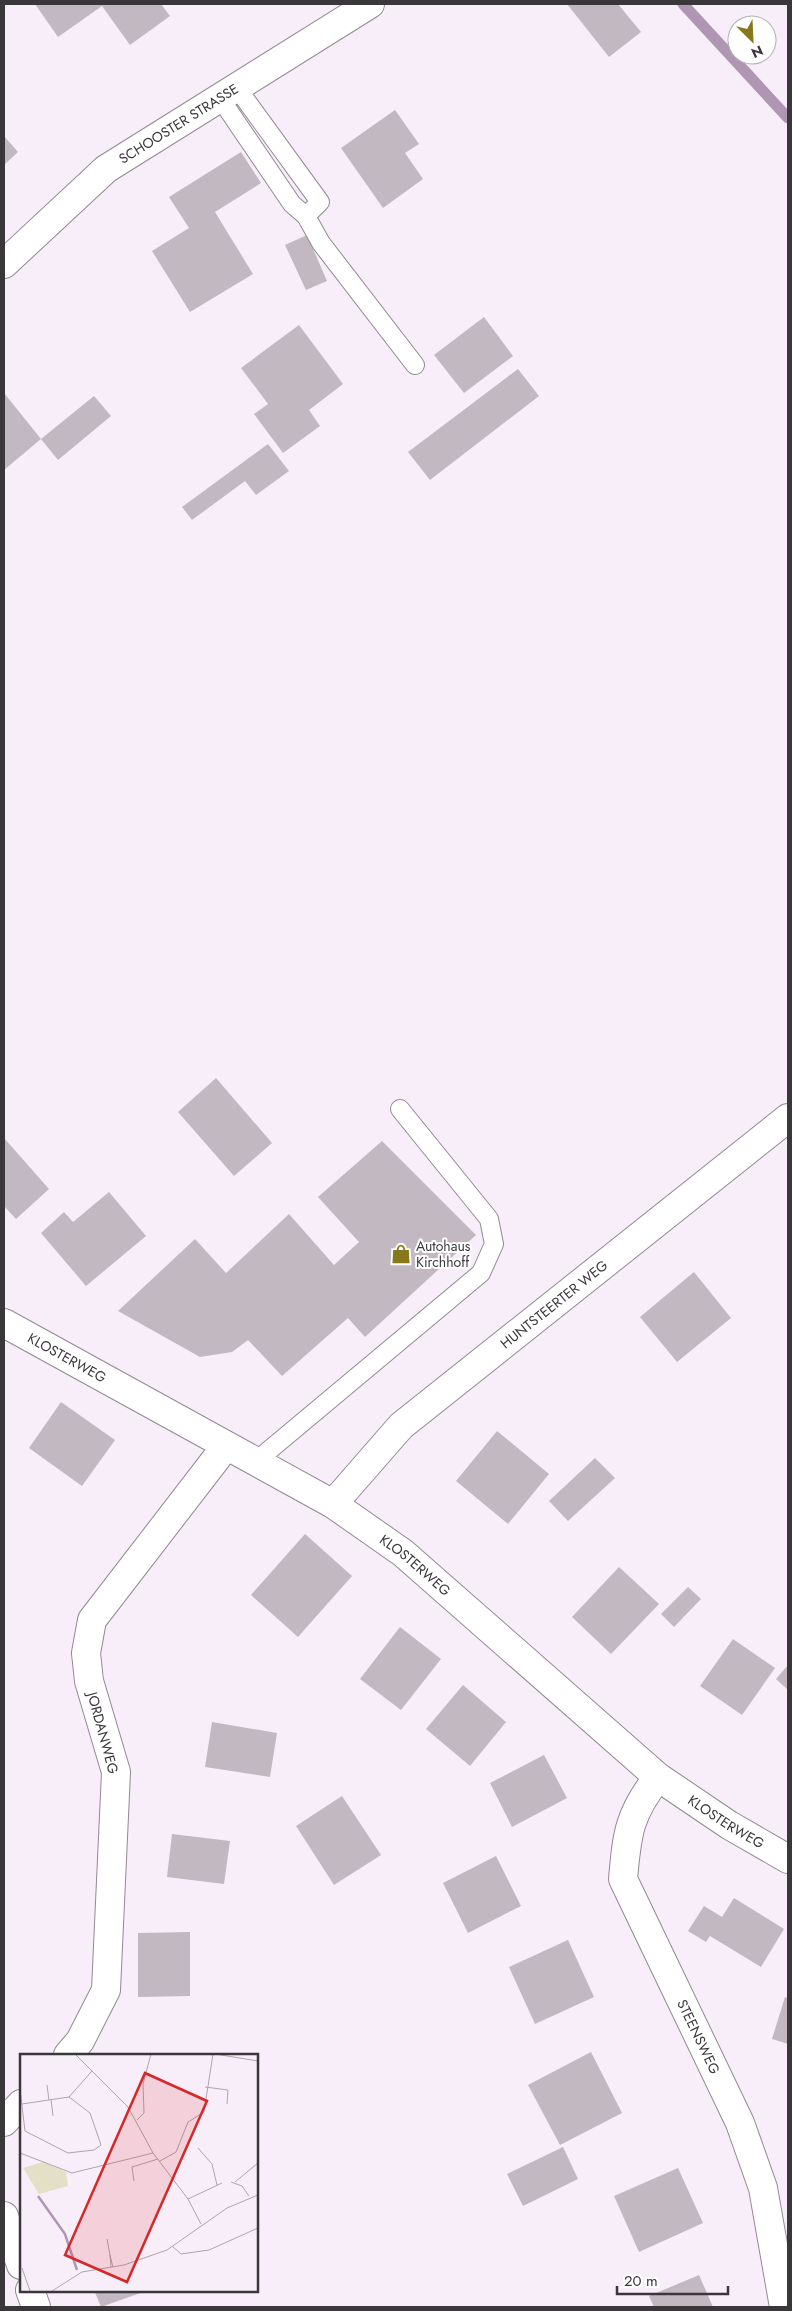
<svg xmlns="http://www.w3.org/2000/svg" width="792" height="2311" font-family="Jost,sans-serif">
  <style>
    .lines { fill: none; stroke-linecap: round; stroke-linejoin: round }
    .stream { stroke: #af96b2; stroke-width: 11 }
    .building { fill: #c1b8c2 }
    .lane-casing { stroke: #928993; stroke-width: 20 }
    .street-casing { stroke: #928993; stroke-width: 30 }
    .secondary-casing { stroke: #928993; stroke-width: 30 }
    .lane { stroke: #fff; stroke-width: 18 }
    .street { stroke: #fff; stroke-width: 28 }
    .secondary { stroke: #fff; stroke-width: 28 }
    .labels { text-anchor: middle; stroke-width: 4; stroke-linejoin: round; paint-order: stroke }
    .street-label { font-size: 14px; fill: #3a373b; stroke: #fff }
    .poi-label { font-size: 14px; fill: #3a373b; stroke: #fff; text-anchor: start }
    .inset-river { fill: none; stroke: #af96b2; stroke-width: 2.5 }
    .inset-road { fill: none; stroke: #aca5ad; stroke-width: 1 }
    .view { fill: #d62828; fill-opacity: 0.15; stroke: #d62828; stroke-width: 2.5 }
    .inset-edge { fill: none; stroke: #3a373b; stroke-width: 2.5 }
  </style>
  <rect width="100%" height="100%" fill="#f8eef9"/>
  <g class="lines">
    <polyline class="stream" points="683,4 788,118"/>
  </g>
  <g class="building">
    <polygon points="35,4 161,4 170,16 130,45 102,6 58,37"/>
    <polygon points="567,4 618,4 641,32 609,57"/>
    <polygon points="395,110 419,144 405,153 423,179 383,208 341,148"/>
    <polygon points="4,136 18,152 4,165"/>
    <polygon points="241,152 261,183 215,212 253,274 190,312 152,251 189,228 169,197"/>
    <polygon points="307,235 327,281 306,290 285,245"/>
    <polygon points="484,317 513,356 464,393 434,355"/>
    <polygon points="299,325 343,384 309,410 320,426 283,453 254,414 268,404 241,368"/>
    <polygon points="518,369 539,396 430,480 408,452"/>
    <polygon points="4,393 41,439 4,470"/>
    <polygon points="94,396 111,416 58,460 41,439"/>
    <polygon points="268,444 289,471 256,495 245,481 192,520 182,507"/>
    <polygon points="216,1078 272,1143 234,1176 178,1112"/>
    <polygon points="4,1138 49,1189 16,1219 4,1206"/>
    <polygon points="382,1141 476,1235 365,1337 348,1318 282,1376 248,1340 232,1352 200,1357 118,1311 195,1239 226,1273 289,1214 334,1265 359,1242 318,1197"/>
    <polygon points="109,1192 146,1236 86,1286 41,1233 64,1212 73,1222"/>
    <polygon points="694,1272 731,1318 677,1362 640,1317"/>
    <polygon points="61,1402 115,1440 82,1486 29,1448"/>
    <polygon points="497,1431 549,1474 508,1524 456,1481"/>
    <polygon points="595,1458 615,1478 568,1521 549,1501"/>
    <polygon points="305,1534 352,1576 298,1637 251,1595"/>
    <polygon points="619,1567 659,1604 611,1654 572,1617"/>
    <polygon points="688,1587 701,1599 674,1627 661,1614"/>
    <polygon points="400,1627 441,1659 401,1710 360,1679"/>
    <polygon points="733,1639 775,1668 742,1715 700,1686"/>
    <polygon points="788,1665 788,1690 776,1679"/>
    <polygon points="463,1685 506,1722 470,1766 426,1729"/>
    <polygon points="212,1722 277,1733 270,1777 205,1767"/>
    <polygon points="544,1755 567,1798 512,1827 490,1783"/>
    <polygon points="342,1796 381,1855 334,1885 296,1826"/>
    <polygon points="172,1834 230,1841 224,1884 167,1877"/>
    <polygon points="496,1856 521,1906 468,1933 443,1883"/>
    <polygon points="734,1898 784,1929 761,1967 710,1936 706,1942 688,1931 704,1906 722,1917"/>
    <polygon points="190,1932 190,1996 138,1997 138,1933"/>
    <polygon points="568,1940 594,1997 535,2024 509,1967"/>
    <polygon points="785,1997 788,1998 788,2044 772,2039"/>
    <polygon points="591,2052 622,2113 560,2145 528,2085"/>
    <polygon points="563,2147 578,2179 523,2206 507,2174"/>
    <polygon points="678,2168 703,2223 639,2252 614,2196"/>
    <polygon points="699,2275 713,2307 654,2307 649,2296"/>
    <polygon points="94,2290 149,2290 101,2307"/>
  </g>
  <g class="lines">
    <defs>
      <g id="lane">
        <polyline points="220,98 292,204 306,216 320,202 237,88"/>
        <polyline points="306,216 321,243 415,365"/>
        <polyline points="255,1462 481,1273 494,1244 489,1219 400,1109"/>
      </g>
      <g id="street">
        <path id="s1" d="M333 1504 401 1426 788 1118"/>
        <path id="s2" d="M658 1777C629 1814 627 1833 623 1879L740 2123 763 2188 784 2307"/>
        <polyline points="68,2055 80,2041 106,1990 116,1772 89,1681 86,1653 92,1620 226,1446"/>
        <polyline points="4,2122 21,2104"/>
        <polyline points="4,2216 21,2265"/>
        <polyline points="30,2290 36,2307"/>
      </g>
      <g id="secondary">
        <path id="s3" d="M4 264 106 169 370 4"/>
        <path id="s4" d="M4 1323 333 1504 403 1553 658 1777 729 1825 788 1859"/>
      </g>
    </defs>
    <use href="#lane" class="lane-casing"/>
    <use href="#street" class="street-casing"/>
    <use href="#secondary" class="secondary-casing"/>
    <use href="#lane" class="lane"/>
    <use href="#street" class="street"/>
    <use href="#secondary" class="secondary"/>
  </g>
  <defs>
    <symbol id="shop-bare" viewBox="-9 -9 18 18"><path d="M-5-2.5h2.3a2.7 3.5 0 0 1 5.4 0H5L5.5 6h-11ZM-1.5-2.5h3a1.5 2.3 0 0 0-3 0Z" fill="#88781c" stroke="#fff" stroke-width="2.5" paint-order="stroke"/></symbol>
  </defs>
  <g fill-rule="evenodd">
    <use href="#shop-bare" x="387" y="1240" width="28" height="28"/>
  </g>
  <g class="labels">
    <g class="street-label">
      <text dy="5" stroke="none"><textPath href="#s3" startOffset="225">SCHOOSTER STRASSE</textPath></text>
      <text dy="5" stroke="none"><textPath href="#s1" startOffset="299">HUNTSTEERTER WEG</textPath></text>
      <text dy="5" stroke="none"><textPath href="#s4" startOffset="72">KLOSTERWEG</textPath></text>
      <text dy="5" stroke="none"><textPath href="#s4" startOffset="478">KLOSTERWEG</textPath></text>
      <text transform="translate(103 1733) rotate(75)" y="5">JORDANWEG</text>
      <text dy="5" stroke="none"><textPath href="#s4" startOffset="882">KLOSTERWEG</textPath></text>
      <text dy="5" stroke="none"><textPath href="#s2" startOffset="285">STEENSWEG</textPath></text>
    </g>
    <g class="poi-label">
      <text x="416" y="1251">Autohaus<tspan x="416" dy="16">Kirchhoff</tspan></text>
    </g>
  </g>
  <g transform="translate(20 2054)">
    <rect width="238" height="238" fill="#f8eef9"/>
    <path d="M23 108 46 118 48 132 19 140 3 114Z" fill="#e4e0c7"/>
    <path class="inset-river" d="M18 142 45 180 57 216"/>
    <path class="inset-road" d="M55 0 108 53 133 99 168 145 181 170M195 0 238 7M27 31 29 46M185 33 208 36 207 50M0 35 5 77 48 99 74 96 81 91 70 59 49 43 72 17M31 45 33 62M2 50 49 43M117 66 124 59 123 30 131 0M178 94 192 110 197 131M0 99 52 119 133 99M140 107 156 98 168 68 184 58 193 0M114 127 112 113 138 105M211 128 222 132 229 142M215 128 238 109M168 145 202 129M87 185 90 201M152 192 161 200 189 196 238 174M91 213 90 201 93 213M2 214 10 237M32 237 62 218 104 211 147 196 207 154 238 141"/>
    <path class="view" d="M125 19 187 47 107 228 45 201Z"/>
    <rect width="238" height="238" class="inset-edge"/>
  </g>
  <rect width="792" height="2311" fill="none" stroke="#3a373b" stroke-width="10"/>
  <g transform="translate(752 40) rotate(156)"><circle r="24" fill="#ffffff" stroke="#b0afb1"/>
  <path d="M0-4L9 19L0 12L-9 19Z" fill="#88781c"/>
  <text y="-8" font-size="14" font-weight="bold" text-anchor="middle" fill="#3a373b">N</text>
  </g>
  <path d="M617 2286v8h111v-8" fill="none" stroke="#3a373b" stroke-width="2.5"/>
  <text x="624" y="2286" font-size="15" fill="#3a373b" stroke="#ffffff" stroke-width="4" paint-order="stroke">20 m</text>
</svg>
